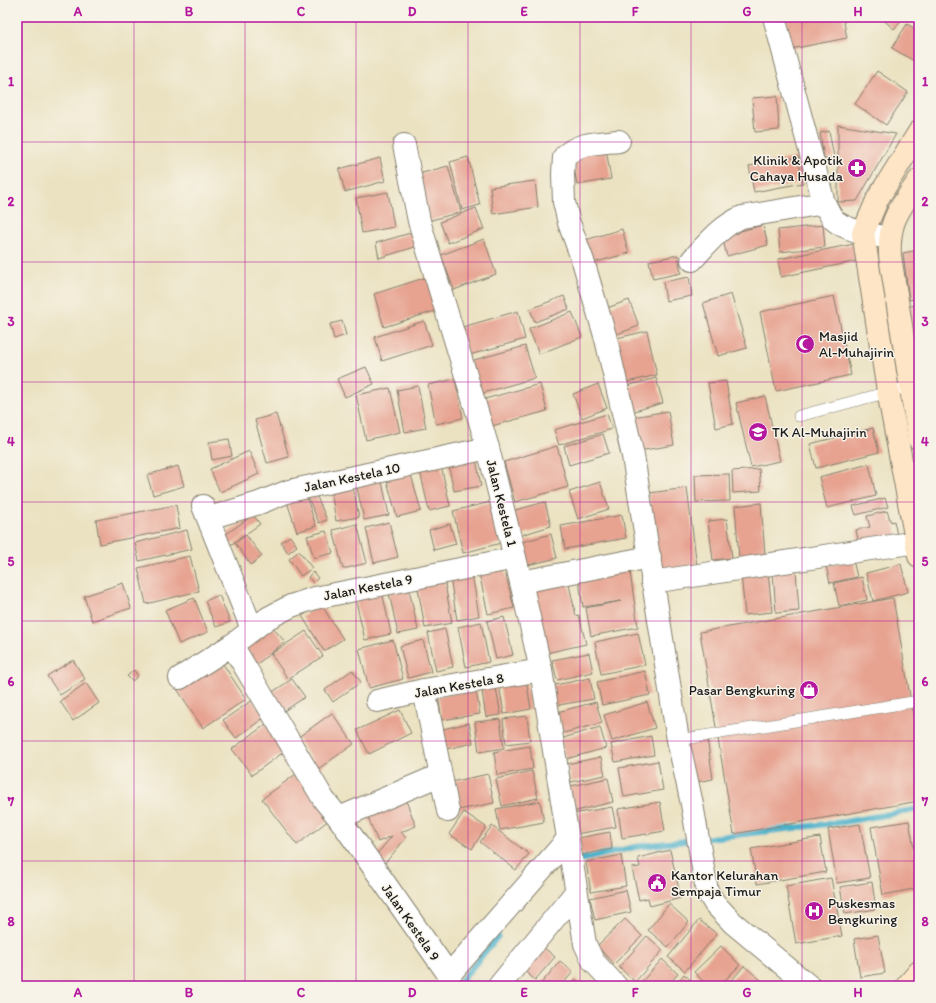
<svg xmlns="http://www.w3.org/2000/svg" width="936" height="1003" font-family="Itim,sans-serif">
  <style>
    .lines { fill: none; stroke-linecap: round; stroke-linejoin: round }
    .stream { stroke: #4cb1cb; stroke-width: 6 }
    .building { fill: #e7a290 }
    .lane-casing { stroke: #847f6e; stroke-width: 12 }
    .street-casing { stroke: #847f6e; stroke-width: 24 }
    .secondary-casing { stroke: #847f6e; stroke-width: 24 }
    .lane { stroke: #fff; stroke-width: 11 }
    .street { stroke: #fff; stroke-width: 22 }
    .secondary { stroke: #fde5c5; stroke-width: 22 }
    .grid { fill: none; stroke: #b5179e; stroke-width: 1; stroke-opacity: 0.55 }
    .labels { text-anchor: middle; stroke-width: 3; stroke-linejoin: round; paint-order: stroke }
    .poi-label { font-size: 14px; fill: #1c1c1c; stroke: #f7f3e8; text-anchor: start }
    .street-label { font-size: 14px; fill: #1c1c1c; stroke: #f7f3e8 }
    .neatline { fill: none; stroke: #b5179e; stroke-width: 1.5 }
    .grid-label { font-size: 13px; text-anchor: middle; font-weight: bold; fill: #b5179e }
  </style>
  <rect width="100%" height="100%" fill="#f7f3e8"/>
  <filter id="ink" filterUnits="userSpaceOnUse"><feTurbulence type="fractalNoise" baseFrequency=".025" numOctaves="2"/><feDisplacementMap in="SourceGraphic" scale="8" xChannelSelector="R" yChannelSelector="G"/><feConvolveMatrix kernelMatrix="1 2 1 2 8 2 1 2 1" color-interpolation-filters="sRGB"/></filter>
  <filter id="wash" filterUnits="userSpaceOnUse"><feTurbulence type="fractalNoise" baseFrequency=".012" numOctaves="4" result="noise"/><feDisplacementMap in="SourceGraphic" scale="16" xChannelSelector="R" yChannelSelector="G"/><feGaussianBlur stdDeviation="0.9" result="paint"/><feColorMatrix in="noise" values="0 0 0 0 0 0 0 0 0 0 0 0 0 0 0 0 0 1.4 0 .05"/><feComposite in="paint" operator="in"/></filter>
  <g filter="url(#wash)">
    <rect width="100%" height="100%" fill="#ebe2c1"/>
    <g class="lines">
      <g class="stream">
        <polyline points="575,861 635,847 844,822 919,809"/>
        <polyline points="457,986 498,936"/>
      </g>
    </g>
    <g id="blocks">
      <g class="building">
        <polygon points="786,17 843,17 847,38 791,49"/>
        <polygon points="880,17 904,17 894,29"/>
        <polygon points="907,24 919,31 919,64 892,48"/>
        <polygon points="877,71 908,92 886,125 855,104"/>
        <polygon points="777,96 779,130 755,132 752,98"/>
        <polygon points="838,125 896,134 857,201 838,202"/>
        <polygon points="829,131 834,157 824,159 820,133"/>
        <polygon points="606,149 611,179 577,185 572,154"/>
        <polygon points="468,157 480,205 462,210 450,162"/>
        <polygon points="798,157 803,183 754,192 749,166"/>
        <polygon points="380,158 385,181 345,192 339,169"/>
        <polygon points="448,166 461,212 424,222 411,176"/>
        <polygon points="535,181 538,207 493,214 490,187"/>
        <polygon points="388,192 394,227 362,233 356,198"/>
        <polygon points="476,208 484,229 448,243 440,222"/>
        <polygon points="763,225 768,245 727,256 722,236"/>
        <polygon points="823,225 825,247 780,252 778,230"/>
        <polygon points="622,229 629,253 589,264 582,241"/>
        <polygon points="414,232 418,246 379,258 376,243"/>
        <polygon points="484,239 496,274 454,290 441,255"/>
        <polygon points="854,244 857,261 781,277 778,259"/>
        <polygon points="919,250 919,298 909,300 903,253"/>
        <polygon points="678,255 681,273 653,279 649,261"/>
        <polygon points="427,277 438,310 384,327 374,294"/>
        <polygon points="689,277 692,296 666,301 663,282"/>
        <polygon points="731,294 747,348 718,356 703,303"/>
        <polygon points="564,296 569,309 535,322 530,309"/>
        <polygon points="834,296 851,375 776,391 760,312"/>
        <polygon points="629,300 639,326 609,337 599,311"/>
        <polygon points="919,304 919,341 914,342 907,307"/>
        <polygon points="518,311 525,339 466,356 459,328"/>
        <polygon points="572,312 582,337 539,354 529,329"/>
        <polygon points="342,321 346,335 334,339 330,324"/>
        <polygon points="424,321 432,345 382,361 375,337"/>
        <polygon points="647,331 657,375 627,382 617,338"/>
        <polygon points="919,344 919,370 912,346"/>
        <polygon points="525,346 535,378 476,395 467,362"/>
        <polygon points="366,367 374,384 345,397 337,379"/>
        <polygon points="656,378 663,403 627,413 620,388"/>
        <polygon points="455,379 463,418 436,424 428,385"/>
        <polygon points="726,381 733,424 716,428 708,383"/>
        <polygon points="540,384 547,411 488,427 481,400"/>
        <polygon points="598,384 607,408 582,418 573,394"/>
        <polygon points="418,386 426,428 405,432 397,390"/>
        <polygon points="390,388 400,432 366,440 356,395"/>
        <polygon points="765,396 780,461 751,467 736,403"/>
        <polygon points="668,411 674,445 633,452 627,418"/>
        <polygon points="276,414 289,457 267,463 255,420"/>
        <polygon points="607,414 612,429 559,445 554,430"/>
        <polygon points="873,428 879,452 816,468 810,444"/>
        <polygon points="603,434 609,453 569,465 564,446"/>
        <polygon points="229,439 232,456 212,460 209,442"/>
        <polygon points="557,446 568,487 515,502 504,462"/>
        <polygon points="249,451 259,474 220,492 210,469"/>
        <polygon points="476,458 481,486 454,491 448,463"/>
        <polygon points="440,461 450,506 429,511 419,466"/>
        <polygon points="869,464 876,496 827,508 819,477"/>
        <polygon points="178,466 184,486 153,495 147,475"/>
        <polygon points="409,467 421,511 397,517 385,474"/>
        <polygon points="759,469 761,491 733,493 732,471"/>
        <polygon points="729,474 730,501 696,502 695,475"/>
        <polygon points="381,477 389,515 364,520 356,483"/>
        <polygon points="600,482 609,509 578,519 569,492"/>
        <polygon points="353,487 359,517 336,521 331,491"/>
        <polygon points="687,488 697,566 658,571 649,493"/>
        <polygon points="314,490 327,520 319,523 306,493"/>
        <polygon points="305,493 316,526 297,532 286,499"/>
        <polygon points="885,498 888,507 856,515 853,506"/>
        <polygon points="491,502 501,543 463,553 453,511"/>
        <polygon points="545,502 551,526 518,536 512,511"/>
        <polygon points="761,503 765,555 739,558 735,506"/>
        <polygon points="176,505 180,528 100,544 96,520"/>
        <polygon points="887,511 891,522 894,521 897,535 859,544 856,530 870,527 867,516"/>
        <polygon points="253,515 260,524 229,546 222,537"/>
        <polygon points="622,515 626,538 565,549 561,526"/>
        <polygon points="727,519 732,558 713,560 708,521"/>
        <polygon points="389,522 398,557 374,563 366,528"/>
        <polygon points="357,524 367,563 343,569 333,530"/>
        <polygon points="450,524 456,544 434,550 429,530"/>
        <polygon points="187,530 192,549 139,561 135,543"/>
        <polygon points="326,531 333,553 314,558 307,536"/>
        <polygon points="551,534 557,558 528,565 522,542"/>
        <polygon points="246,535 262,556 251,565 235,543"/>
        <polygon points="290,536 297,546 288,553 281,542"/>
        <polygon points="299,551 312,568 301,576 289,559"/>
        <polygon points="190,556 199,591 146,604 138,568"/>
        <polygon points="853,560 857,577 830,583 826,566"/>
        <polygon points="901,564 908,592 873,601 866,573"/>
        <polygon points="629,565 638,627 591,636 586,608 621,601 583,607 578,574"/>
        <polygon points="504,567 514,608 488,614 479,573"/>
        <polygon points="796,570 799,611 776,613 773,572"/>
        <polygon points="768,571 772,612 745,615 741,573"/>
        <polygon points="313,572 318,578 313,583 308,577"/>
        <polygon points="472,573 479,616 457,620 450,577"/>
        <polygon points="862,577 867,600 839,606 834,583"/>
        <polygon points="444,578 452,623 425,628 417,583"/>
        <polygon points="568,580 576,616 579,615 586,644 542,654 531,588"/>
        <polygon points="123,583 131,608 92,621 84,596"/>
        <polygon points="409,589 418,630 398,634 389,593"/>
        <polygon points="382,591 391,634 365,640 355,597"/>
        <polygon points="219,595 230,622 216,627 205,601"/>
        <polygon points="194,598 208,632 179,644 165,610"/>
        <polygon points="893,598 919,748 919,801 734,834 700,632"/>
        <polygon points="321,604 343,639 324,651 302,616"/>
        <polygon points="504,617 513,655 496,659 487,621"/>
        <polygon points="481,622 489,662 466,667 458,627"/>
        <polygon points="270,624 285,642 257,664 243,647"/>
        <polygon points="445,629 453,667 436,671 428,633"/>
        <polygon points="306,631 323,656 288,679 271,654"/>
        <polygon points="638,633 645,665 601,674 595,642"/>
        <polygon points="393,640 403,679 369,688 359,649"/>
        <polygon points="423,640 431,672 408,678 400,646"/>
        <polygon points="589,653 593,672 557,680 552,660"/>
        <polygon points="219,658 246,699 203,728 175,686"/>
        <polygon points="73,660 85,679 60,695 47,676"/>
        <polygon points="134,670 138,676 132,681 127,676"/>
        <polygon points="352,670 361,682 333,702 325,690"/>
        <polygon points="645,671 650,695 602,705 597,682"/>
        <polygon points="590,678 594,699 553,706 550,686"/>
        <polygon points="292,679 305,697 284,711 271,693"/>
        <polygon points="526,679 531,709 504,714 499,684"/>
        <polygon points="86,683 99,703 73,721 60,701"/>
        <polygon points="495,683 501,715 486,717 481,685"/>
        <polygon points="476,690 480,714 442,720 438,696"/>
        <polygon points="253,700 265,717 236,738 223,720"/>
        <polygon points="596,702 602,723 563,733 557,712"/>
        <polygon points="647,702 655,728 612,741 604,715"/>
        <polygon points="400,710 411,733 369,754 357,730"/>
        <polygon points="332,713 354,744 318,769 297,738"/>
        <polygon points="527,716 530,741 506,744 503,719"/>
        <polygon points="500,719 504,748 479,752 475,722"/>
        <polygon points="269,722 288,749 252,775 232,749"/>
        <polygon points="469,723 473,743 442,750 438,730"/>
        <polygon points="600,727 606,748 566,759 560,739"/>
        <polygon points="651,736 654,755 615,762 611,744"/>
        <polygon points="707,738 713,779 691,783 684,742"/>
        <polygon points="530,746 533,769 497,775 494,752"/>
        <polygon points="601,757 605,775 571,782 567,764"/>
        <polygon points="658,761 663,790 624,797 619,768"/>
        <polygon points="532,771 538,798 502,806 496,779"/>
        <polygon points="296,774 330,819 297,845 262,799"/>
        <polygon points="488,774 494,803 453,811 447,783"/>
        <polygon points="608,778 613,802 572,812 566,787"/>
        <polygon points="403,793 416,826 401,832 406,838 385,863 376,855 392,836 378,842 364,808"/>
        <polygon points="540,801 544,822 500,830 496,809"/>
        <polygon points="660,802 665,831 622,838 618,809"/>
        <polygon points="612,807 616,827 576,834 572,814"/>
        <polygon points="464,812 486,827 472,849 449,834"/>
        <polygon points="909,821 919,877 919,888 883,895 871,827"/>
        <polygon points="860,824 870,878 837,883 828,829"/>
        <polygon points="492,826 529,854 516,870 480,842"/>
        <polygon points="610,832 612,849 581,855 578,838"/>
        <polygon points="820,837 826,872 757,884 751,849"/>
        <polygon points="670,850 681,898 650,906 648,898 639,900 632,868 640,867 638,858"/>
        <polygon points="621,855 626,886 591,892 586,862"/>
        <polygon points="831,878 842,936 796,944 786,886"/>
        <polygon points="872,882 876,909 845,914 840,887"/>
        <polygon points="626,890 631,912 595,920 590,898"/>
        <polygon points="669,904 689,922 668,947 648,930"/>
        <polygon points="625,919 642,936 614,964 597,946"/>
        <polygon points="699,920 717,934 685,971 668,957"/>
        <polygon points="878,935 885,973 860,977 854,939"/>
        <polygon points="647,936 663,950 635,982 619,967"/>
        <polygon points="541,945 555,957 535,980 521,968"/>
        <polygon points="721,946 740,965 719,986 708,986 694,972"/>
        <polygon points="662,959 678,974 667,986 638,986"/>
        <polygon points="560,961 573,972 561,986 539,986"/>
        <polygon points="744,966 768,986 727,986"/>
        <polygon points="684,974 697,986 674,986"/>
        <polygon points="575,979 584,986 570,986"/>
      </g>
    </g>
  </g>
  <g filter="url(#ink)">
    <use href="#blocks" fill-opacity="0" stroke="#847f6e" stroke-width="1"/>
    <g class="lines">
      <defs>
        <g id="lane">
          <polyline points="799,416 911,386"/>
          <polyline points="678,740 919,701"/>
        </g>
        <g id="street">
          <path d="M774 17 824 203C827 208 830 216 834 220 846 231 874 235 889 238"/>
          <path d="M619 141C601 143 577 142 564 157L563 174 564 202 569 223 583 261 606 339 633 456 678 740 692 804 707 891 715 904 733 923 809 986"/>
          <polyline points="404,145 419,221 488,448 521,582 541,670 585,944 593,961 616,986"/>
          <path d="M692 260C707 244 721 226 742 217L824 203"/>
          <polyline points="203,506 252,629"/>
          <polyline points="219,515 259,503 289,491 488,448"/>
          <polyline points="521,582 650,557"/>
          <polyline points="652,582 917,542"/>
          <polyline points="232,645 324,800 339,818 449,975 568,839"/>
          <polyline points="180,678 232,645 268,618 291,606 315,598 515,558"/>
          <polyline points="424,690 448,811"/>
          <polyline points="377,701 424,690 541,670"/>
          <polyline points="339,818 440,775"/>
          <polyline points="499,986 576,892"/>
        </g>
        <g id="secondary">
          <polyline points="919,132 878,198 863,233 888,391 919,556"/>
          <path d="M919 180C900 209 888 219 890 256L919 439"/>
          <polyline points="907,986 919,972"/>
        </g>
      </defs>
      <use href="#lane" class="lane-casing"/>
      <use href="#street" class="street-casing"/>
      <use href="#secondary" class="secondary-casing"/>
      <use href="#lane" class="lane"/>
      <use href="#street" class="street"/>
      <use href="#secondary" class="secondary"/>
    </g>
  </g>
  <path class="grid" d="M134 17V986M245 17V986M356 17V986M468 17V986M580 17V986M691 17V986M802 17V986M17 142H919M17 262H919M17 382H919M17 502H919M17 621H919M17 741H919M17 861H919"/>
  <defs>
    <symbol id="pharmacy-disc" viewBox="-11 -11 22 22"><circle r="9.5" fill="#b5179e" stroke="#f7f3e8"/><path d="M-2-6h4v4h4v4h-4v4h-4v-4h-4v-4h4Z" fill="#fff"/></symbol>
    <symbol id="mosque-disc" viewBox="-11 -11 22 22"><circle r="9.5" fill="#b5179e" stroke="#f7f3e8"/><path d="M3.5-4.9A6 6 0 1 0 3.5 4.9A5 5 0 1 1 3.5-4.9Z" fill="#fff"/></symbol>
    <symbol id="school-disc" viewBox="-11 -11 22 22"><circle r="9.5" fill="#b5179e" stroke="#f7f3e8"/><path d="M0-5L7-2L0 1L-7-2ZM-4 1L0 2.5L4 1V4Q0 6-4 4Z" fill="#fff"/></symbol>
    <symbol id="shop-disc" viewBox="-11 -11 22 22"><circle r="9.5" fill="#b5179e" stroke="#f7f3e8"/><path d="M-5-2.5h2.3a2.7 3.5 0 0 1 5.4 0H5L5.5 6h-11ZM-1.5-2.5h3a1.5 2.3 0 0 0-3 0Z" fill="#fff"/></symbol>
    <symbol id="civic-disc" viewBox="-11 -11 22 22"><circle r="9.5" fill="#b5179e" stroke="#f7f3e8"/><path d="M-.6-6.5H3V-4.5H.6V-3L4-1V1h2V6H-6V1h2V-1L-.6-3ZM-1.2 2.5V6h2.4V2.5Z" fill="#fff"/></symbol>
    <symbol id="hospital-disc" viewBox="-11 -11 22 22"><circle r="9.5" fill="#b5179e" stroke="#f7f3e8"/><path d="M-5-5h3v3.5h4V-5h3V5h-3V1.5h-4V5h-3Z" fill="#fff"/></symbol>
  </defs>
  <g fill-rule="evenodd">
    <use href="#pharmacy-disc" x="846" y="157" width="22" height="22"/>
    <use href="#mosque-disc" x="794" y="333" width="22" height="22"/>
    <use href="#school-disc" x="747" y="421" width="22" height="22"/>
    <use href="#shop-disc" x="798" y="679" width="22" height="22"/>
    <use href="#civic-disc" x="646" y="872" width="22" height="22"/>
    <use href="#hospital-disc" x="803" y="900" width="22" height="22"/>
  </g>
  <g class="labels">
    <g class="poi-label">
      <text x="843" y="165" text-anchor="end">Klinik &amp; Apotik<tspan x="843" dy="16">Cahaya Husada</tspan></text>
      <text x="819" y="341">Masjid<tspan x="819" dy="16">Al-Muhajirin</tspan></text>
      <text x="772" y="437">TK Al-Muhajirin</text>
      <text x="795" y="695" text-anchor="end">Pasar Bengkuring</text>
      <text x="671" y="880">Kantor Kelurahan<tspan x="671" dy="16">Sempaja Timur</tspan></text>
      <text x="828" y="908">Puskesmas<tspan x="828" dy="16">Bengkuring</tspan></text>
    </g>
    <g class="street-label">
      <text transform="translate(352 477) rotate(-12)" y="5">Jalan Kestela 10</text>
      <text transform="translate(502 503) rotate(76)" y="5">Jalan Kestela 1</text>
      <text transform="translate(368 587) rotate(-11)" y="5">Jalan Kestela 9</text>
      <text transform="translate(459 685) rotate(-10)" y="5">Jalan Kestela 8</text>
      <text transform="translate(411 922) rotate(55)" y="5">Jalan Kestela 9</text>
    </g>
  </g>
  <rect width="936" height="1003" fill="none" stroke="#f7f3e8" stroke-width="44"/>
  <rect x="22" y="22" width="892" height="959" class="neatline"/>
  <g class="grid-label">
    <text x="78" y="16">A</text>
    <text x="189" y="16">B</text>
    <text x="301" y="16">C</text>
    <text x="412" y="16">D</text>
    <text x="524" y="16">E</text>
    <text x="635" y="16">F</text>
    <text x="747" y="16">G</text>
    <text x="858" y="16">H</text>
    <text x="11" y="86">1</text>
    <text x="925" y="86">1</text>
    <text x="11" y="206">2</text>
    <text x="925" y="206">2</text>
    <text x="11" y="326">3</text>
    <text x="925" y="326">3</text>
    <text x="11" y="446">4</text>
    <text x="925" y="446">4</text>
    <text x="11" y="566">5</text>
    <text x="925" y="566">5</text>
    <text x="11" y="686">6</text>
    <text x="925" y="686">6</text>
    <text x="11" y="806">7</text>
    <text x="925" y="806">7</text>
    <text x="11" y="926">8</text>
    <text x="925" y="926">8</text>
    <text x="78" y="997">A</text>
    <text x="189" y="997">B</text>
    <text x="301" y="997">C</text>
    <text x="412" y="997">D</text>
    <text x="524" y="997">E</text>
    <text x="635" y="997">F</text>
    <text x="747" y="997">G</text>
    <text x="858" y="997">H</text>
  </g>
</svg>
